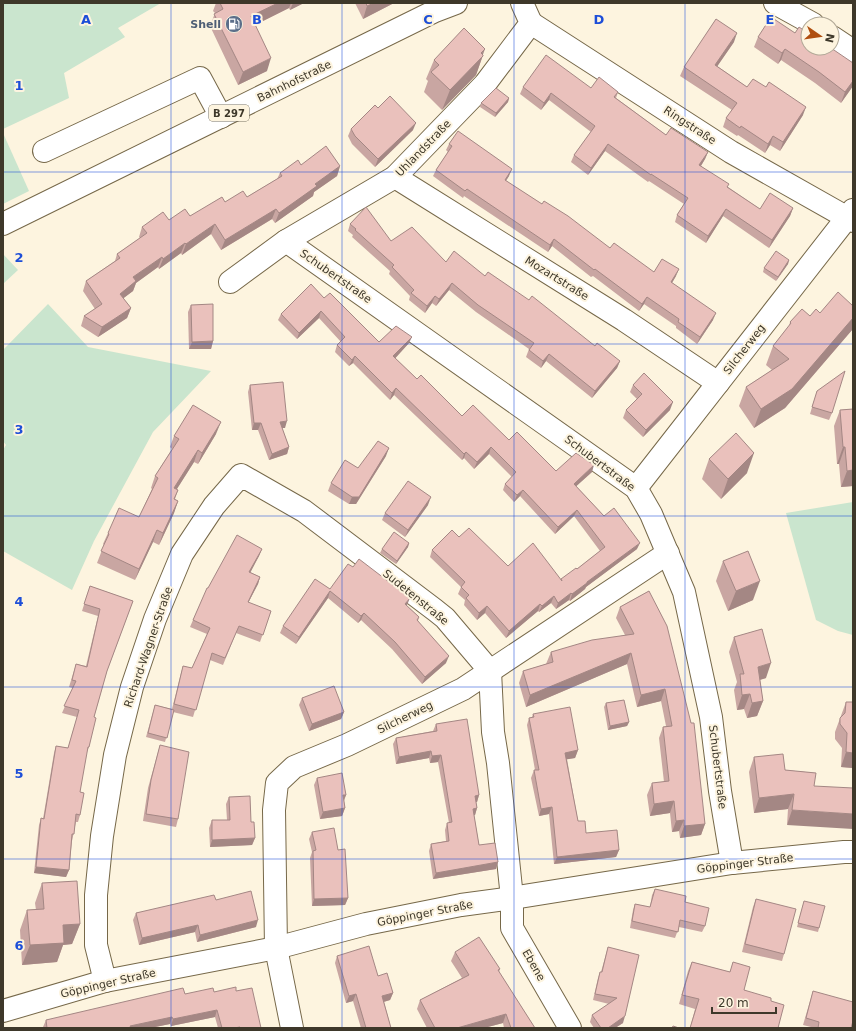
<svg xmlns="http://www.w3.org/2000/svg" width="856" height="1031" font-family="'DejaVu Sans',sans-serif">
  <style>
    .green { fill: #cae5ce }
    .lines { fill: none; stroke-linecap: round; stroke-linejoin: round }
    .minor-casing { stroke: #766849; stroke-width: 24 }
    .major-casing { stroke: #766849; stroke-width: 24 }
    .minor { stroke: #fff; stroke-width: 22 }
    .major { stroke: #fff; stroke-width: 22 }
    .wall { fill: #c9a6a2 }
    .shaded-wall { fill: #a48784 }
    .building { fill: #eac1bc; stroke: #a48784 }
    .grid { fill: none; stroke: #1d4ed8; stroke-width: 1; stroke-opacity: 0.55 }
    .labels { text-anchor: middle; stroke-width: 4; stroke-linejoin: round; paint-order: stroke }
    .shield { fill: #fdf4df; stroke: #777060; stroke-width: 1 }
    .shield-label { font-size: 10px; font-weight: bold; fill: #3e382a }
    .service-label { font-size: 11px; font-weight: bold; fill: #4e5e75; stroke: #fdf4df; text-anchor: end }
    .street-label { font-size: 11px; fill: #3e382a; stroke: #fdf4df }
    .grid-label { font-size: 13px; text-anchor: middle; font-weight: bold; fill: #1d4ed8; stroke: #fdf4df; stroke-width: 4; stroke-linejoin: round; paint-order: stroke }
  </style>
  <rect width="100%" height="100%" fill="#fdf4df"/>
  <g class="green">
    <polygon points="3,3 161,3 118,28 125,37 64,73 69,98 3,129"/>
    <polygon points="3,133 29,191 3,204"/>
    <polygon points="3,254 18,270 3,284"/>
    <polygon points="48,304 88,347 211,371 153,432 94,541 72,590 3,551 3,450 6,445 3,441 3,350"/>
    <polygon points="853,502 853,635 838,631 816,620 786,513"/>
  </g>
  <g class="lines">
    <defs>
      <g id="minor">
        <polyline points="531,23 731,152 853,221"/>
        <polyline points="44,151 200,78 221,117"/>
        <polyline points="395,177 624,320 718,383"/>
        <polyline points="286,241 636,488 651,514 684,592 711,717 720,791 732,863"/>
        <polyline points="230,282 286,241 395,177 485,84 531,23 522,3"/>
        <polyline points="636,488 853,210"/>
        <polyline points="105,981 96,945 96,895 102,836 115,755 132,687 155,619 182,554 214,506 241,475 304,511 435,610 445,618 490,671 493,732 498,763 512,898 512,928 570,1028"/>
        <polyline points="3,1011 105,981 276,948 366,924 461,905 512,898 732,863 844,852 853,852"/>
        <polyline points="292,1028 276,948 274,810 277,783 294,767 347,745 463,689 668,553"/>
      </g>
      <g id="major">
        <polyline points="775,3 813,24"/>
        <polyline points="832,37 853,51"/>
        <polyline points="3,224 435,11 456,3"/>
      </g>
    </defs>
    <use href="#minor" class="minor-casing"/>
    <use href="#major" class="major-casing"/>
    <use href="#minor" class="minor"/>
    <use href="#major" class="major"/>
  </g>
  <g class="wall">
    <polygon points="216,3 304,3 290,10 289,8 255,25 267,71 238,85 210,26 215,13 213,11"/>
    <polygon points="355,3 394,3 363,19"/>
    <polygon points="795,33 853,63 853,86 841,103 815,83 781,60 778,64 754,47 758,37"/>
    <polygon points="734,42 717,66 747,87 803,115 780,151 770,145 765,153 738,135 737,136 723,127 726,118 732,110 680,76 684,67"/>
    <polygon points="483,55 476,75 442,110 424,92 428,81 426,79 434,60"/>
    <polygon points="523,87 591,88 618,92 616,98 666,135 708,152 705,159 701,166 728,187 760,209 793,208 790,216 769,248 723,216 706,243 675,222 677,215 684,204 649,181 648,182 605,151 588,175 571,162 574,155 591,132 549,100 541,110 520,94"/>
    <polygon points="509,98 508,102 495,117 480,107 481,103"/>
    <polygon points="378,108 413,130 375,167 352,144 348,136 351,129"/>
    <polygon points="449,144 509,176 506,181 610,248 654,272 676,276 672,283 713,320 697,344 676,328 676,326 644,304 639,311 593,276 591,277 552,246 548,252 464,196 463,198 433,176 436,170 448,152 446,150"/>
    <polygon points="301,165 340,166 337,176 314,192 313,196 275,223 272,219 221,250 211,234 182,255 181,253 159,269 158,267 136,283 133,291 123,298 131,308 127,318 98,337 81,326 84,316 95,309 83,291 86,281 115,261 117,254 140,238 139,237 142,227 169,220 190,216 225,202 247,197 277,179 280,173"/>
    <polygon points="350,224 391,241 485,276 595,346 620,361 617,368 592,398 546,361 541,368 526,357 529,349 476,312 449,290 436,306 432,303 425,313 409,300 410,296 389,274 390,271 352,237 353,235 348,231"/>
    <polygon points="789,260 788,264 776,281 763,272 764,268"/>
    <polygon points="324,298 379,342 409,343 395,358 417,379 462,416 509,440 556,471 592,472 576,486 604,516 637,549 586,587 585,589 570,601 569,600 556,609 551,603 539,612 538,611 506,638 485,613 477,620 464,605 465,600 458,594 461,587 430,557 432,550 459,537 508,566 561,580 577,569 600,551 574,516 555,534 520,496 514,502 503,490 505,484 512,477 489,454 474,469 464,458 462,460 394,395 390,400 353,363 349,366 335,352 337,345 341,342 319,318 297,339 278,320 281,314"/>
    <polygon points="191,305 213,341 211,349 189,349 188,312"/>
    <polygon points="820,313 852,330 785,408 754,428 739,406 746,387 772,370 766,365 773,346 789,326 790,322"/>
    <polygon points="250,385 285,428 282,428 289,447 287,454 269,460 258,430 252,430 248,392"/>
    <polygon points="633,385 670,410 643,437 623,418 626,410 637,399 630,392"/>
    <polygon points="817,391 832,413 829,420 810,414"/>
    <polygon points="853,409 853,486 841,487 839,464 837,464 834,426 840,410"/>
    <polygon points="216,434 198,464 194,462 176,490 178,490 175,499 178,501 174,513 159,545 153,542 135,580 97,563 104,545 103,544 108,533 139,517 152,489 151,488 155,476 172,449 170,447 174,436"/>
    <polygon points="386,456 356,504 349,504 328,491 331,483 358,468"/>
    <polygon points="709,459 747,473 721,499 702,479"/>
    <polygon points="428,505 405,537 382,520 385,513"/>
    <polygon points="409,543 408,547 396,564 380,553 382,549"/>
    <polygon points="262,549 259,556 250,572 260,577 258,584 248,603 271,611 260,642 236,633 223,665 210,660 193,717 173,712 165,742 146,737 155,705 172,709 181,673 183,666 192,668 207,634 190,627 193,620 208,588"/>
    <polygon points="723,561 753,600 728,611 716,581"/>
    <polygon points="90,586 133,601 107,671 94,717 89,747 86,754 80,792 80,815 78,822 76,822 72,841 69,870 66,877 34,873 39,825 41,818 43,819 54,753 56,746 68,748 77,717 62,713 73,688 69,687 76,664 86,666 98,616 82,611"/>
    <polygon points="330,589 407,605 407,606 419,617 418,621 446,663 422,684 392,649 361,620 358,623 328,598 296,644 280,633 283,626"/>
    <polygon points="649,591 705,824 701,835 680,838 679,831 672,832 670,813 650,816 647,795 652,783 664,782 659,738 663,727 666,726 661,701 637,707 627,664 526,707 519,683 523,671 546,664 551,652 625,635 616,618 620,607"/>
    <polygon points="734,637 766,678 760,680 763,701 757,716 747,718 744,709 737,710 734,690 737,682 729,652"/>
    <polygon points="302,698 344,712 341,719 309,731 299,705"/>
    <polygon points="846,702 853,768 841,767 842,748 835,739 835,732"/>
    <polygon points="606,703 629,722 627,726 608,730 604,707"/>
    <polygon points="533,714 578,750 575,758 567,759 578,821 586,833 619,850 616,857 554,864 549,814 539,816 531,778 534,770 535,770 527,725 529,718 532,717"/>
    <polygon points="436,724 479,795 477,802 476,802 477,808 475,815 474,815 479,845 498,862 496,869 433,879 429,851 431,844 446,841 445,830 447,823 449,823 438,762 430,763 429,758 396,764 393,744 396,738 433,731"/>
    <polygon points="160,745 178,819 176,827 143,821 148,788 158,752"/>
    <polygon points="754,757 785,770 816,773 787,825 788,809 754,813 749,772"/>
    <polygon points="317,778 346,795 344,801 345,808 342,816 320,819 314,785"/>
    <polygon points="229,797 255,838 252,845 210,847 209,828 212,820 227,820 226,804"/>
    <polygon points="312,832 338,850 348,898 345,905 312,906 310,858 312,852 309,839"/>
    <polygon points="42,883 80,924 72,944 63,945 57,962 22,965 20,930 27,910 36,910 35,903"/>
    <polygon points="655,889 685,902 705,926 702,932 679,927 675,938 630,928 633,910 635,904 650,907 652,895"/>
    <polygon points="756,899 784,954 782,961 742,952 753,907"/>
    <polygon points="216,900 256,927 197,942 195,932 139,945 133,920 136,913"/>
    <polygon points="804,901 819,928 818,932 797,927"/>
    <polygon points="608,947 623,1023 615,1028 594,1028 590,1022 592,1015 609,1004 593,1000 598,978 600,972 601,972 606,954"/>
    <polygon points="455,952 500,969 499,972 535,1028 504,1028 503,1023 484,1028 427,1028 417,1009 420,1000 462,978 451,961"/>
    <polygon points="337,956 378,976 393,993 390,1000 384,1002 391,1028 361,1028 353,1001 346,1003 335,963"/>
    <polygon points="692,962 730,972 733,962 744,990 771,1001 778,1028 690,1028 695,1009 679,1004 688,971"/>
    <polygon points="236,991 261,1028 218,1028 215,1017 171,1026 170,1024 150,1028 43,1028 43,1027 46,1020 185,994"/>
    <polygon points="813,991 851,1028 815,1028 803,1025"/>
  </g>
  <g class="shaded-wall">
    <polygon points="278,3 291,3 289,8 247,29 251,16"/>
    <polygon points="293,3 304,3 290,10"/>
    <polygon points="374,3 394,3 363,19 367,6"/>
    <polygon points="737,33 734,42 712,74 715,65"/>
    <polygon points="485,49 482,57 483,55 476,75 442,110 450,90"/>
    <polygon points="785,49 781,60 778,64 782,53"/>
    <polygon points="271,58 267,71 238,85 243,72"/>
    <polygon points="853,81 853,86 841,103 845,92"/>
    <polygon points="551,93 549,100 541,110 544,103"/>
    <polygon points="509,98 508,102 495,117 496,113"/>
    <polygon points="806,107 803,115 780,151 783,142"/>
    <polygon points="416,123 413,130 375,167 378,159"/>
    <polygon points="773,136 770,145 765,153 768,144"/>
    <polygon points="608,144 605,151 588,175 591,168"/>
    <polygon points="708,152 705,159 697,172 699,165"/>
    <polygon points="340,166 337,176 314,192 313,196 275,223 279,213 315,184"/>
    <polygon points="512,169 509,176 502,186 505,180"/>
    <polygon points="793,208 790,216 769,248 772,240"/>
    <polygon points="276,209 272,219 221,250 225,240"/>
    <polygon points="726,209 723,216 706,243 708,236"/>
    <polygon points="215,224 211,234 182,255 186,244"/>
    <polygon points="554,239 552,246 548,252 550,245"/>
    <polygon points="185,243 181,253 159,269 163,259"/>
    <polygon points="162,257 158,267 136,283 133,291 116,304 120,294 133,277"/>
    <polygon points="789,260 788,264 776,281 778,277"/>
    <polygon points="679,269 676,276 668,289 671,282"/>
    <polygon points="452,283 449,290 436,306 439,299"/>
    <polygon points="435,296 432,303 425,313 427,306"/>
    <polygon points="647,297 644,304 639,311 642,304"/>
    <polygon points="131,308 127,318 98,337 102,327"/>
    <polygon points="321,311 319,318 297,339 299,333"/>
    <polygon points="716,313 713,320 697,344 700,337"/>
    <polygon points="853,318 853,327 852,330 785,408 754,428 761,409"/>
    <polygon points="412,337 409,343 391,363 393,356"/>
    <polygon points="213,341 211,349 189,349 192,342"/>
    <polygon points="549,354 546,361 541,368 543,361"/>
    <polygon points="355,356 353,363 349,366 352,360"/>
    <polygon points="620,361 617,368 592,398 595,391"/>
    <polygon points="396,388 394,395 390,400 392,393"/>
    <polygon points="673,402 670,410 643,437 646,430"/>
    <polygon points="287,421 285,428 277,428 280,422"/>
    <polygon points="221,422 216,434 198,464 202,453"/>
    <polygon points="254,423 261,423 258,430 252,430"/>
    <polygon points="289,447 287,454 269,460 272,454"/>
    <polygon points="491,447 489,454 474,469 477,462"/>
    <polygon points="843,447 845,447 839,464 837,464"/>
    <polygon points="389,448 386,456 356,504 349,504 352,497"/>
    <polygon points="198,450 194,462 170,500 174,488"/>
    <polygon points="466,452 464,458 462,460 464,454"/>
    <polygon points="754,453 747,473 721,499 728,479"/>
    <polygon points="594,465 592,472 571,491 574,484"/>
    <polygon points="853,470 853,486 841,487 847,471"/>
    <polygon points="523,490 520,496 514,502 517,495"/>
    <polygon points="431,497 428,505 405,537 408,530"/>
    <polygon points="178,501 174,513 159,545 163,533"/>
    <polygon points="577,510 574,516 555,534 558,527"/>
    <polygon points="157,530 153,542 135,580 139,569"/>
    <polygon points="409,543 408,547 396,564 397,561"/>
    <polygon points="640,543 637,549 586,587 585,589 570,601 572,594 587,582"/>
    <polygon points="262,549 259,556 247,579 249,572"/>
    <polygon points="260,577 258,584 245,609 248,602"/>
    <polygon points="760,581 753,600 728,611 736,591"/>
    <polygon points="330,591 328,598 296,644 299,637"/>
    <polygon points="571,593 569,600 556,609 558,603"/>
    <polygon points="554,596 551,603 539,612 542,606"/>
    <polygon points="410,598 407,605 402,611 405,604"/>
    <polygon points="540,604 538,611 506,638 509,631"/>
    <polygon points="487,606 485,613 477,620 479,613"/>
    <polygon points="364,613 361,620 358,623 361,616"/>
    <polygon points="631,653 627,664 526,707 530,695"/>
    <polygon points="449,656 446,663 422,684 425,677"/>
    <polygon points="771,663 766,678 752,682 758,667"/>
    <polygon points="665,689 661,701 637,707 641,695"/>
    <polygon points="750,694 744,709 737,710 742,695"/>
    <polygon points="763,701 757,716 747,718 752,703"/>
    <polygon points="344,712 341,719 309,731 312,724"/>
    <polygon points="629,722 627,726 608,730 610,726"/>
    <polygon points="578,750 575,758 563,760 565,753"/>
    <polygon points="431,751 429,758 396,764 399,757"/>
    <polygon points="846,752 853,753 853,768 841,767"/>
    <polygon points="441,755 438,762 430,763 432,756"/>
    <polygon points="794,794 788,809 754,813 759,798"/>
    <polygon points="343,795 346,795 343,802"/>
    <polygon points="479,795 477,802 473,802 475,796"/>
    <polygon points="674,801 670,813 650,816 654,804"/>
    <polygon points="552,807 549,814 539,816 541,809"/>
    <polygon points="345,808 342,816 320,819 323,812"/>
    <polygon points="477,808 475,815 471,816 473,809"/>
    <polygon points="792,810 853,814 853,829 787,825"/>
    <polygon points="684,820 679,831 672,832 676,821"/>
    <polygon points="705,824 701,835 680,838 684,826"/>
    <polygon points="255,838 252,845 210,847 212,840"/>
    <polygon points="619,850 616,857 554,864 557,857"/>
    <polygon points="498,862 496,869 433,879 436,873"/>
    <polygon points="36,867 69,870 66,877 34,873"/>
    <polygon points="348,898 345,905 312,906 314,899"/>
    <polygon points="258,920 256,927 197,942 200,935"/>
    <polygon points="80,924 72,944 63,945 57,962 22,965 30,945 63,925"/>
    <polygon points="198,925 195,932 139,945 142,938"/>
    <polygon points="393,993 390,1000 379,1003 382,996"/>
    <polygon points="356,994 353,1001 346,1003 349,996"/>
    <polygon points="217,1010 215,1017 171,1026 173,1019"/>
    <polygon points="506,1014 503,1023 484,1028 457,1028"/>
    <polygon points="625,1016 623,1023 615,1028 608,1028"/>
    <polygon points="172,1017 170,1024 150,1028 130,1028 130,1026"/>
  </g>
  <g class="building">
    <polygon points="220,3 278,3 251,16 271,58 243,72 214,14 223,9"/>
    <polygon points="366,3 374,3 367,6"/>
    <polygon points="771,17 795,33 799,27 808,33 808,48 831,48 853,63 853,81 845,92 819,72 785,49 782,53 758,37"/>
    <polygon points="716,19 737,33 715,65 747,87 753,79 766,87 769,82 806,107 783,142 773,136 768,144 741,126 740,128 726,118 737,103 684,67"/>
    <polygon points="464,28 485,49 481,53 483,55 483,56 450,90 431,72 439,65 434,60"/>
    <polygon points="546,55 591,88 599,77 618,92 614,97 666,135 671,128 708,152 699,165 729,184 727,187 760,209 770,193 793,208 772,240 726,209 708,236 677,215 688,198 651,174 651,175 608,144 591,168 574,155 595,126 551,93 544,103 523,87"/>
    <polygon points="496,88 509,98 496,113 481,103"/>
    <polygon points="390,96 416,123 378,159 355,136 351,129 375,105 378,108"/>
    <polygon points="458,131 512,169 505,180 542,204 544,201 568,216 610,248 614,243 654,272 662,259 679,269 671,282 716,313 700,337 678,322 679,319 647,297 642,304 595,269 594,270 554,239 550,245 467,189 465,191 436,170 452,146 449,144"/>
    <polygon points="326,146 340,166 315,184 317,186 279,213 276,209 225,240 215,224 186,244 185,243 163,259 162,257 133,277 136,281 120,294 131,308 102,327 84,316 102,304 86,281 120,258 117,254 147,233 142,227 163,212 169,220 185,209 190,216 222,197 225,202 243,191 247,197 282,176 280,173 298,160 301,165"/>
    <polygon points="366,207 391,241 412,227 446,262 454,251 485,276 488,272 529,300 532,296 595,346 597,343 620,361 595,391 549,354 543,361 529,350 534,343 478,305 452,283 439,299 435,296 427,306 411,293 414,290 392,267 394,265 355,230 356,229 350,224"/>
    <polygon points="776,251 789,260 778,277 764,268"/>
    <polygon points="311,284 324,298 330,293 379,342 396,326 412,337 393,356 417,379 421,375 462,416 473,405 509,440 517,432 556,471 576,453 594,465 574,484 604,516 614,508 640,543 587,582 587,583 572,594 571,593 558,603 554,596 542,606 540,604 509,631 487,606 479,613 466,598 469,595 461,587 465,582 432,550 452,530 459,537 469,528 508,566 533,543 562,581 561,579 576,568 577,569 605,547 577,510 558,527 523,490 517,495 505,484 516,472 491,447 477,462 466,452 464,454 396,388 392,393 355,356 352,360 337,345 345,337 321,311 299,333 281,314"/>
    <polygon points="838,292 853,306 853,318 792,389 761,409 746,387 789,359 773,346 791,323 790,322 802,309 810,316 816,309 820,313"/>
    <polygon points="213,304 213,341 192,342 191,305"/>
    <polygon points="845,371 832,413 812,407 817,391"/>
    <polygon points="644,373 673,402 646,430 626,410 642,394 633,385"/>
    <polygon points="283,382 287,421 280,422 289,447 272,454 261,423 254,423 250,385"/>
    <polygon points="193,405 221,422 202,453 198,450 174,488 178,490 174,499 178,501 163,533 157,530 139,569 101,551 109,534 108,533 119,508 139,517 158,478 155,476 179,439 174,436"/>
    <polygon points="853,409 853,470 847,471 845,447 843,447 840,410"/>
    <polygon points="736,433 754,453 728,479 709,459"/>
    <polygon points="378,441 389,448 359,497 352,497 331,483 345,460 358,468"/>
    <polygon points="408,481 431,497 408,530 385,513"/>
    <polygon points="394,532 409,543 397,561 382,549"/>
    <polygon points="237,535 262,549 249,572 260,577 248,602 271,611 263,635 239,626 225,658 212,653 196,710 174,704 183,666 192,668 210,628 193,620 207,588 208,588"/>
    <polygon points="748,551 760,581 736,591 723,561"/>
    <polygon points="359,559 410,598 405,604 419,617 417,620 449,656 425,677 395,642 364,613 361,616 330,591 299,637 283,626 315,579 330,589 348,564 353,567"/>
    <polygon points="90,586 133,601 107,671 94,717 96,718 89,747 88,747 80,792 84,793 80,815 76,814 74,834 72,834 69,870 36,867 41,818 44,819 56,746 68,748 79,710 64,706 76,681 72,680 76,664 87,667 100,609 84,604"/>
    <polygon points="649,591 667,626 691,723 694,723 705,824 684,826 684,820 676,821 674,801 654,804 652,783 669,781 663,727 672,726 665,689 641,695 631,653 530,695 523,671 553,662 551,652 592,640 634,634 620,607"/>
    <polygon points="762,629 771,663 758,667 763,701 752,703 750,694 742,695 740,674 744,674 734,637"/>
    <polygon points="334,686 344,712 312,724 302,698"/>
    <polygon points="624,700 629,722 610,726 606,703"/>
    <polygon points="846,702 853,702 853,753 846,752 847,733 840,724 840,718 845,713"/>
    <polygon points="155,705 174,710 167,738 148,733"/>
    <polygon points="570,707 578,750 565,753 578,821 585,821 586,833 617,830 619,850 557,857 552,807 541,809 534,770 539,770 529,718 534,717 533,714"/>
    <polygon points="467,719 479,795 475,796 477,808 473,809 479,845 495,843 498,862 436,873 431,844 449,841 447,823 452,822 441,755 432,756 431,751 399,757 396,738 437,731 436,724"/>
    <polygon points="160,745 189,752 178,819 146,814 151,780"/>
    <polygon points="783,754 785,770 816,773 814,786 853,788 853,814 792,810 794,794 759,798 754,757"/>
    <polygon points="342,773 346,795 343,795 345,808 323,812 317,778"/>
    <polygon points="250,796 251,822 254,822 255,838 212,840 212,820 230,820 229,797"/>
    <polygon points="334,828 338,850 345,849 348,898 314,899 313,851 316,850 312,832"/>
    <polygon points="77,881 80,924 63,925 64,943 30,945 27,910 44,909 42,883"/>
    <polygon points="655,889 686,896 685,902 709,908 705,926 680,920 678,932 632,921 635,904 650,907"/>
    <polygon points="251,891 258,920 200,935 198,925 142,938 136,913 214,895 216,900"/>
    <polygon points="756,899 796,909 784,954 745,944"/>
    <polygon points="804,901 825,906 819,928 798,923"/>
    <polygon points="479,937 500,969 498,970 535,1028 511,1028 506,1014 457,1028 435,1028 420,1000 469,975 455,952"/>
    <polygon points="369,946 378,976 387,973 393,993 382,996 391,1028 366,1028 356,994 349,996 337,956"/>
    <polygon points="608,947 639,955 625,1016 608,1028 601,1028 592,1015 617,998 595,994 600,972 602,972"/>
    <polygon points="692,962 730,972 733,962 750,967 744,990 771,998 771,1001 784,1005 778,1028 690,1028 699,999 682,995"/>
    <polygon points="236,987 236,991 252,988 261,1028 240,1028 240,1027 234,1028 222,1028 217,1010 173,1019 172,1017 130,1026 131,1028 47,1028 46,1020 183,988 185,994 213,988 214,992"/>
    <polygon points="813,991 853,1002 853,1021 851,1028 818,1028 819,1022 806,1018"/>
    <polygon points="673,1026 679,1028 672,1028"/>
  </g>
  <path class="grid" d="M171 3V1028M342 3V1028M514 3V1028M685 3V1028M3 172H853M3 344H853M3 516H853M3 687H853M3 859H853"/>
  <defs>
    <symbol id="fuel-disc" viewBox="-11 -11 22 22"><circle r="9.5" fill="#5c6f8a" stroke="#fdf4df"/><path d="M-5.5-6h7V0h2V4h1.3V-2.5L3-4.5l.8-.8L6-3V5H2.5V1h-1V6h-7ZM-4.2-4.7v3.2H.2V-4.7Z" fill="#fff"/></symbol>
  </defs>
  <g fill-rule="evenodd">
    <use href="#fuel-disc" x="224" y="14" width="20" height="20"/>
  </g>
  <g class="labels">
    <rect class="shield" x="209" y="105" width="40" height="16" rx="3"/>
    <g class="shield-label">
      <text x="229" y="117">B 297</text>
    </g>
    <g class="service-label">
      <text x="221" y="28">Shell</text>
    </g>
    <g class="street-label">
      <text transform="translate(294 81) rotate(-26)" y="4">Bahnhofstraße</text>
      <text transform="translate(690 125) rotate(33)" y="4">Ringstraße</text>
      <text transform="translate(423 148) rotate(-46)" y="4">Uhlandstraße</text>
      <text transform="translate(336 276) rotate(35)" y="4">Schubertstraße</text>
      <text transform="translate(557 278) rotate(32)" y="4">Mozartstraße</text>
      <text transform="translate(744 349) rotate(-52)" y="4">Silcherweg</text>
      <text transform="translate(600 463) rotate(37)" y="4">Schubertstraße</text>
      <text transform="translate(416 597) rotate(39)" y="4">Sudetenstraße</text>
      <text transform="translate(148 647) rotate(-71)" y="4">Richard-Wagner-Straße</text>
      <text transform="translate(405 717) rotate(-26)" y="4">Silcherweg</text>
      <text transform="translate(718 767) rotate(83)" y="4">Schubertstraße</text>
      <text transform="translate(745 863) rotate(-7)" y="4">Göppinger Straße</text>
      <text transform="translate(425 913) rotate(-11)" y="4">Göppinger Straße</text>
      <text transform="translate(534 965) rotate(60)" y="4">Ebene</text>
      <text transform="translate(108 983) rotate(-13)" y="4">Göppinger Straße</text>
    </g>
  </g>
  <g class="grid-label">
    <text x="86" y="24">A</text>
    <text x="257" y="24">B</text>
    <text x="428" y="24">C</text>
    <text x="599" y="24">D</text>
    <text x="770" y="24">E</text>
    <text x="19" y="90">1</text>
    <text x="19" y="262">2</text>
    <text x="19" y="434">3</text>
    <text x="19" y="606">4</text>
    <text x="19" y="778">5</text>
    <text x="19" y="950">6</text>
  </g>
  <rect width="856" height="1031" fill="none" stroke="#3e382a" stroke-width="8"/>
  <g transform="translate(820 36) rotate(103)"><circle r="19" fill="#fdf4df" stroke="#b1a997"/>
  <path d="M0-3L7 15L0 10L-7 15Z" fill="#b04e0e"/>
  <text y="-6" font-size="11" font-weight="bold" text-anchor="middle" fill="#3e382a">N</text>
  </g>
  <path d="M712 1007v6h64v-6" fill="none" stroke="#3e382a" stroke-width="2"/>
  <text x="718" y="1007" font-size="12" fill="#3e382a" stroke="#fdf4df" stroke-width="3" paint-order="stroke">20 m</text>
</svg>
